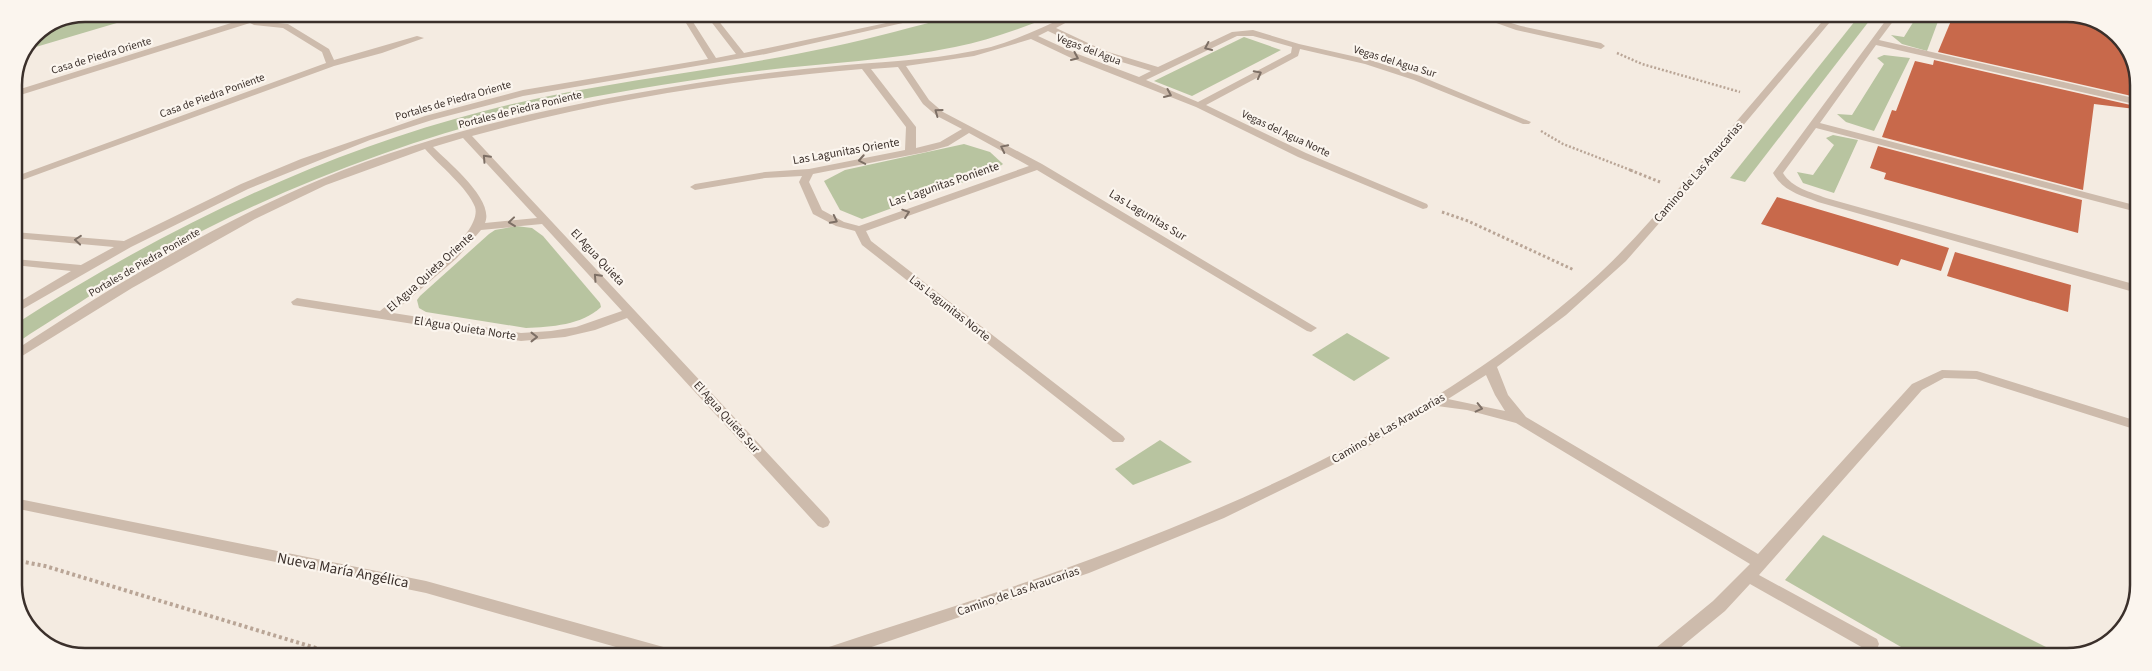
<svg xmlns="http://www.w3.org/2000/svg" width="2152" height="671" font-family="'Source Sans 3',sans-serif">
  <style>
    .green { fill: #b8c4a0 }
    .building { fill: #c8694b }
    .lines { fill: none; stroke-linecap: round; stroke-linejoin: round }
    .path-far2 { stroke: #b9a596; stroke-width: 2.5; stroke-dasharray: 2 2; stroke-linecap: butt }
    .path-far1 { stroke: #b9a596; stroke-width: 3; stroke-dasharray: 2.5 2.5; stroke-linecap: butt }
    .path { stroke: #b9a596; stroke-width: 4; stroke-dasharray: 3 3; stroke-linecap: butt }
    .minor { fill: #cdbbac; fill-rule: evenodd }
    .oneway { stroke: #7d6f65 }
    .labels { text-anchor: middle; stroke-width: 4.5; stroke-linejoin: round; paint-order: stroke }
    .far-street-label { font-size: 11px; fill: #3b302b; stroke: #fbf5ee }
    .street-label { font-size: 12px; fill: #3b302b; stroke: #fbf5ee }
    .near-street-label { font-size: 15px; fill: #3b302b; stroke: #fbf5ee }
    .rim { fill: none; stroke: #3b302b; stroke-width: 2.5 }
  </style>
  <rect width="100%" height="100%" fill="#f4ebe1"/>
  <g class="green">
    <polygon points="85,14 147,14 29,49 35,34"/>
    <path d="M958 15H1055C1022 28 989 40 955 47 873 64 789 64 707 78 646 87 586 97 526 111 394 143 264 195 145 261 122 274 101 289 79 303 57 317 35 330 14 345V325C158 232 317 154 484 111 598 81 716 72 831 47 874 38 916 26 958 15Z"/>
    <polygon points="1859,16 1873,16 1745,182 1730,178"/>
    <polygon points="1917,16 1940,16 1927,51 1902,44 1891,35 1904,37"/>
    <polygon points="1244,37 1281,50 1192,96 1154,81"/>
    <polygon points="1884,55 1910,58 1874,131 1846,122 1837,114 1852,115 1884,64 1877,58"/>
    <polygon points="1833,135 1858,140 1834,193 1803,183 1797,172 1813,175 1834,145 1826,138"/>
    <polygon points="964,144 990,152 1003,164 994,171 862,219 840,210 824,181 845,170"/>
    <path d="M516 226 532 228 543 236 600 303 601 307C582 325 551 327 526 328L426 312 419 308 417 300 420 296 489 234 495 230Z"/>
    <polygon points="1347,333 1390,358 1354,381 1312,355"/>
    <polygon points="1160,440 1192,462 1133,485 1115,469"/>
    <polygon points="1823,535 2066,657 1905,657 1908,651 1785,580"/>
  </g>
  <g class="building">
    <polygon points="1953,16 2067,16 2094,22 2123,41 2136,75 2136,97 1938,52"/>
    <polygon points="1934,60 2135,106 2135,109 2094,104 2083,190 1882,137 1892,110 1896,111 1915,61 1933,65"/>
    <polygon points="1878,146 2082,200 2078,233 1884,179 1886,173 1870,168"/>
    <polygon points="1777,197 1949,248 1941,271 1901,259 1898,266 1761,224"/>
    <polygon points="1955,252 2071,285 2068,312 1947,276"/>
  </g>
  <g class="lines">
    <g class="path-far2">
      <polyline points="1778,16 1801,22"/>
      <polyline points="1617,53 1642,64 1740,92"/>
      <polyline points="1541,131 1563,144 1633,171"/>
    </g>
    <g class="path-far1">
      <polyline points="1630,170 1660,182"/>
      <polyline points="1442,212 1468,221 1574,270"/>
    </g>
    <polyline class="path" points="14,560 45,566 339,655"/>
    <g class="minor">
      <polygon points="247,14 253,14 257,21 288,24 329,49 334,60 417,36 424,38 382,53 334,66 14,183 14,177 326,63 322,52 283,28 254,25 250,23 14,97 14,91 247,18"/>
      <path d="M539 14H558C554 18 543 18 539 14Z"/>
      <polygon points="677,14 686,15 693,22 716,58 736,54 706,15 714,15 744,53 924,15 938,15 766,54 523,96 432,120 370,140 248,189 131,247 14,314 14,305 71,271 14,265 14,259 81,265 114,247 14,238 14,232 124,241 241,184 301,159 425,116 523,90 708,59 686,23"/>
      <path d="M1069 15H1080L1056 28 1105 51 1158 67 1232 32 1253 30 1299 44 1370 60 1420 76 1531 122 1529 124H1523L1414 80 1365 64 1300 49 1298 56 1206 105 1306 153 1427 204 1428 206 1427 208 1423 209 1298 157 1196 107 1069 57 1031 39 974 56 906 66 929 100 943 112 1042 164 1317 328 1311 332 1307 331 1037 170 866 231 871 241 1123 436 1125 439 1123 442H1113L862 245 855 231 836 226 813 214 799 182 802 176 765 178 695 190 690 187 695 184 765 172 809 169 905 150 906 127 862 69C730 80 600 101 472 136L828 518 830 522 828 526 823 528 818 526 627 318 595 330 565 337 521 341 293 305 291 302 297 298 380 311C401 294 484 235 475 207 468 188 439 165 425 149L326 185 255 219 132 288 14 361V351C109 288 213 225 319 180 431 133 552 107 672 87 730 77 788 70 846 65 895 61 944 59 991 47 1018 39 1044 27 1069 15ZM1048 31 1099 55 1151 71 1139 77 1075 53 1038 36ZM1237 36H1253L1292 47 1291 53 1198 102 1146 80ZM898 67 923 104 937 116 962 129 940 142 916 148V127L871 69ZM969 133 1029 166 859 226 844 222 822 210 809 182 813 174 926 152 948 146ZM463 138 537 218 485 223C495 200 448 162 433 147ZM542 224 622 311 576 327 551 331 521 333 393 313 457 258 481 230Z"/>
      <polygon points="1474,15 1488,16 1521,26 1601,43 1605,46 1601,49 1516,30"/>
      <path d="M1827 16H1835L1704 172 1626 261 1566 315 1497 367 1508 395 1526 417 1758 554 1912 384 1942 370 1977 371 2137 421V430L1976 379 1944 378 1922 390 1759 575 1877 639 1879 644 1877 649 1871 651 1865 649 1750 584 1725 611 1669 657H1649L1651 652 1713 601 1750 564 1516 423 1467 410 1437 406 1355 454 1224 518 1089 573 845 656H815L817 651C881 629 946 610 1009 588 1213 519 1429 426 1591 281 1626 250 1656 214 1687 179 1734 125 1780 70 1827 16ZM1486 375 1495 395 1505 411 1448 399Z"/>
      <path d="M1889 16H1897L1879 40 2138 99V105L1876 45 1820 123 2138 206 2137 212 1816 128 1783 173C1792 188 1811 192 1826 198L2137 285V293L1818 202C1800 195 1783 191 1773 173Z"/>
      <polygon points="14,498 426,581 667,648 673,650 675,655 644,655 426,593 14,508"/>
    </g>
  </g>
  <defs><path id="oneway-chevron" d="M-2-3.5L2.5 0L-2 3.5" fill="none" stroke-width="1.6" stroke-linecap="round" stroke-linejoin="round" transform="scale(1.25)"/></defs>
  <g class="oneway">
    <use href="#oneway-chevron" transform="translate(1208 47) rotate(155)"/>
    <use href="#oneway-chevron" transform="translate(1075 57) rotate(24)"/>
    <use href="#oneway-chevron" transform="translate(1258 74) rotate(-28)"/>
    <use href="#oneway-chevron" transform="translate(1168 94) rotate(24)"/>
    <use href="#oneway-chevron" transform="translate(938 112) rotate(-144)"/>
    <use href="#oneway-chevron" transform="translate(1004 148) rotate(-154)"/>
    <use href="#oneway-chevron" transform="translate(486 158) rotate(-133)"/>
    <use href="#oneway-chevron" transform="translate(862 160) rotate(170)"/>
    <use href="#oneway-chevron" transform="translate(906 213) rotate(-19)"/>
    <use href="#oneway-chevron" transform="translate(834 220) rotate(27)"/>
    <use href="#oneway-chevron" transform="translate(512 222) rotate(174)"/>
    <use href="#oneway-chevron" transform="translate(78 240) rotate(-175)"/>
    <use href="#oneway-chevron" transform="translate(597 277) rotate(-133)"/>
    <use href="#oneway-chevron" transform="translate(534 337)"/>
    <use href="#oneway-chevron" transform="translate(1479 408) rotate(13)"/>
  </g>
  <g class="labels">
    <g class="far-street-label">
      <text transform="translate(1089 49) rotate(21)" y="4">Vegas del Agua</text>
      <text transform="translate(101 55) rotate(-17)" y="4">Casa de Piedra Oriente</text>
      <text transform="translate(1395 61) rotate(17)" y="4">Vegas del Agua Sur</text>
      <text transform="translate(212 95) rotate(-20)" y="4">Casa de Piedra Poniente</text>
      <text transform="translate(453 100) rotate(-16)" y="4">Portales de Piedra Oriente</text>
      <text transform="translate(520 109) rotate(-14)" y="4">Portales de Piedra Poniente</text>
      <text transform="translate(1286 133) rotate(25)" y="4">Vegas del Agua Norte</text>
      <text transform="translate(144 262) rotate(-30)" y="4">Portales de Piedra Poniente</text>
    </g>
    <g class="street-label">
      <text transform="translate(846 151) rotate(-10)" y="4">Las Lagunitas Oriente</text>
      <text transform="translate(1698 172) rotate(-49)" y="4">Camino de Las Araucarias</text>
      <text transform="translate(944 184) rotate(-19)" y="4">Las Lagunitas Poniente</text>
      <text transform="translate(1148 215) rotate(31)" y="4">Las Lagunitas Sur</text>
      <text transform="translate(598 257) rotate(47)" y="4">El Agua Quieta</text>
      <text transform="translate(430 272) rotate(-42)" y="4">El Agua Quieta Oriente</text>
      <text transform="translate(950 308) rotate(38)" y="4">Las Lagunitas Norte</text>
      <text transform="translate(465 328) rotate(9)" y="4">El Agua Quieta Norte</text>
      <text transform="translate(727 417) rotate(48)" y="4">El Agua Quieta Sur</text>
      <text transform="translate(1388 428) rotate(-30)" y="4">Camino de Las Araucarias</text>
      <text transform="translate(1018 591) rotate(-19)" y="4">Camino de Las Araucarias</text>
    </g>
    <g class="near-street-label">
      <text transform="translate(343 570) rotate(11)" y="5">Nueva María Angélica</text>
    </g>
  </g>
  <path d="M0 0H2152V671H0ZM85 22H2067A63 63 0 0 1 2130 85V585A63 63 0 0 1 2067 648H85A63 63 0 0 1 22 585V85A63 63 0 0 1 85 22Z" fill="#fbf5ee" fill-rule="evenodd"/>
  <path class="rim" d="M85 22H2067A63 63 0 0 1 2130 85V585A63 63 0 0 1 2067 648H85A63 63 0 0 1 22 585V85A63 63 0 0 1 85 22Z"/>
</svg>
